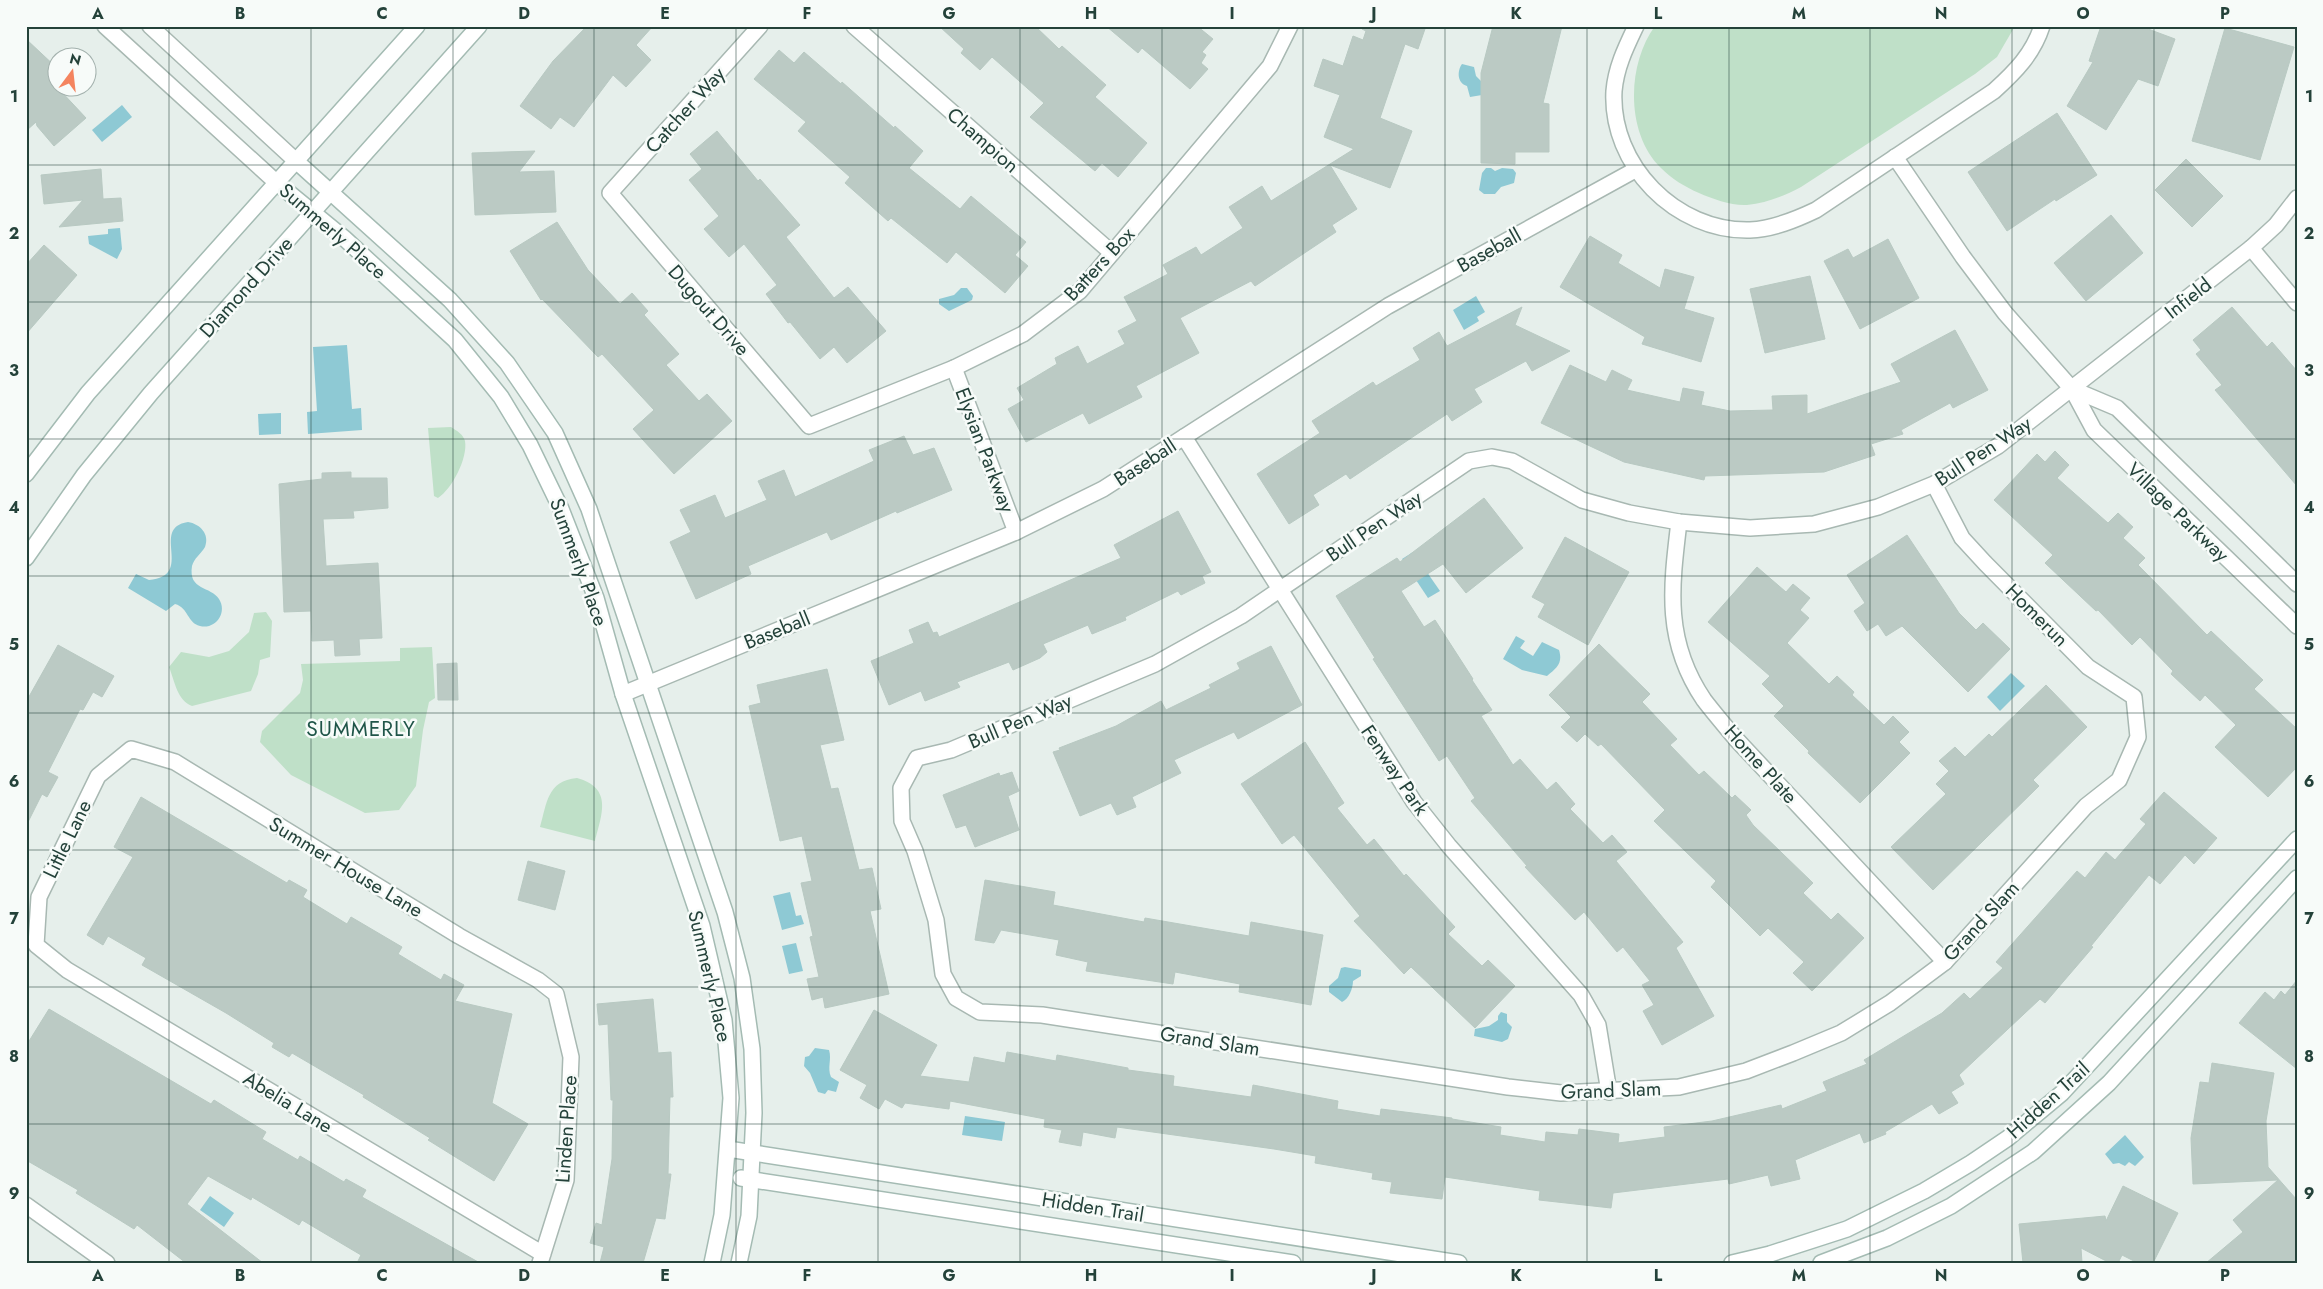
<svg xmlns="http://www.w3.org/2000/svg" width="2323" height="1289" font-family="Jost,sans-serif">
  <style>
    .green { fill: #bfe0c8 }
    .water { fill: #8ec9d4 }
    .building { fill: #bbcac4; stroke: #b8c9c2 }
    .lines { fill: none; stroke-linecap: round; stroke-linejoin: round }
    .street-casing { stroke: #a8b8b2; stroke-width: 18 }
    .secondary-casing { stroke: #a4bbb3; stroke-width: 18 }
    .street { stroke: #fff; stroke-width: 15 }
    .secondary { stroke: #fff; stroke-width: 15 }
    .grid { fill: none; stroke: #24423a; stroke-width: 1; stroke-opacity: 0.55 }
    .labels { text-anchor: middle; stroke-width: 5; stroke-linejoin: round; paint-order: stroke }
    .street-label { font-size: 20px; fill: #24423a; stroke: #f7fbf9 }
    .neighbourhood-label { font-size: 21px; letter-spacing: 1px; fill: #1f5548; stroke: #f7fbf9 }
    .neatline { fill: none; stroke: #24423a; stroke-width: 2 }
    .grid-label { font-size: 16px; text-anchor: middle; font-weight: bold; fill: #24423a }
  </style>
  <rect width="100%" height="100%" fill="#e6efeb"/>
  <g class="green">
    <path d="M1655 26H2015L1997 57 1975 74 1801 187C1784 196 1767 203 1747 205 1732 206 1713 199 1699 193 1685 187 1672 179 1661 168 1625 133 1627 64 1655 26Z"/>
    <path d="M451 427C457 431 463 434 465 441 468 458 452 489 438 498L434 496 428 428Z"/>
    <path d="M266 612 272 621 270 657 260 660 258 674 251 691 192 706C177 700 175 682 169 667L181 652 209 657 229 651 249 632 254 613Z"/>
    <polygon points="432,647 435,698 429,702 423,730 416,786 399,810 365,813 291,775 260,742 262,731 300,693 303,680 301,664 400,661 400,648"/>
    <path d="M577 778C613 788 602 814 595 841L540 827C547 803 547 781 577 778Z"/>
  </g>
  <g class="water">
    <path d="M1462 64 1474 67 1476 76 1482 82V95L1470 97 1467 86C1457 83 1457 71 1462 64Z"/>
    <polygon points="122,105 132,117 102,142 92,130"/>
    <polygon points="1486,168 1491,168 1495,171 1502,168 1513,169 1516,173 1514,183 1501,187 1495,194 1484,194 1479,190 1482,173"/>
    <polygon points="120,228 122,249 117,259 89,244 88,236 108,234 108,229"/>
    <polygon points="961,288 967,288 973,296 972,300 949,311 939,304 939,299 954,295"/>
    <polygon points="1476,296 1485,312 1477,317 1479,321 1464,330 1453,310"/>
    <polygon points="347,345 352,409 361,408 362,430 308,434 307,412 317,411 313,347"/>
    <polygon points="281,413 281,434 259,435 258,414"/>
    <path d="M188 522C200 524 210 534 205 547 201 554 194 558 192 566 188 591 211 586 219 599 228 613 215 630 200 626 187 623 189 608 175 604L166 611 128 588 136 574 149 580C196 576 149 528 188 522Z"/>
    <polygon points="1413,552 1440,591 1428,598 1402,559"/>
    <path d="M1516 636 1525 641 1520 648 1533 656 1542 642 1559 650C1563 663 1557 668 1547 676L1522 670 1503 659Z"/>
    <polygon points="2011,673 2025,686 2000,711 1987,697"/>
    <polygon points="790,892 796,916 801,915 804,924 782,930 773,896"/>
    <polygon points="796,943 803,971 789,974 782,946"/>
    <path d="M1345 967 1361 970V976L1353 981C1353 988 1349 999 1342 1002L1329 992V986L1338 978 1341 968Z"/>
    <polygon points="1501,1012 1507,1014 1507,1022 1512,1027 1508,1039 1502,1042 1474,1036 1475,1029 1489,1026 1498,1020 1498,1016"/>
    <path d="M815 1048 829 1050C832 1060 827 1067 831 1077L839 1082 836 1092 828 1090 825 1094 818 1092 810 1073 804 1066 805 1057 809 1056Z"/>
    <polygon points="965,1116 1005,1122 1002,1141 962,1135"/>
    <polygon points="2125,1135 2144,1157 2135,1166 2129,1162 2125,1166 2119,1163 2113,1164 2105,1154"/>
    <polygon points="210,1196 234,1213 224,1227 200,1210"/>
  </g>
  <g class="building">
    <polygon points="587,26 653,26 636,45 651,60 626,87 613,75 574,127 560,117 551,129 520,106 553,61"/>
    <polygon points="939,26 1035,26 1059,49 1062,46 1106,85 1095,97 1147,143 1118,177 1102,163 1095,171 1030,117 1044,103 992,57 980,70 961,53 964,49"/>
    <polygon points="1106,26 1197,26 1213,39 1202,52 1206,55 1201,63 1208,69 1190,89 1142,48 1138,53"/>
    <polygon points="1363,26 1426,26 1418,49 1405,44 1380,118 1412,131 1390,188 1330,165 1357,209 1332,225 1336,232 1255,286 1251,281 1180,318 1199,353 1136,386 1142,397 1089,424 1083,413 1026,442 1008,409 1024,400 1017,388 1057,364 1055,358 1078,346 1087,364 1125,344 1118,331 1137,321 1124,297 1168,274 1163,265 1196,247 1201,255 1243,228 1229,207 1262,186 1271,201 1354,149 1324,137 1340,95 1314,86 1323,59 1343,66 1353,36 1363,40 1366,31 1362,29"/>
    <polygon points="1493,26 1562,26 1543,103 1549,104 1549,152 1515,152 1515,164 1481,163 1481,73"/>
    <polygon points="2101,26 2140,26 2175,39 2158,86 2138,79 2106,130 2067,106 2093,62 2089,61"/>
    <polygon points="2225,28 2294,47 2260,160 2192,141"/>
    <polygon points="26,39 58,69 58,88 86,118 54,146 37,126 36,122 26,131"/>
    <polygon points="779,50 794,63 804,52 841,84 842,82 894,128 895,126 923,151 909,168 960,209 971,196 1026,242 1015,255 1028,266 1005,293 956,252 947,263 891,218 888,221 845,183 850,177 798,131 806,122 754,79"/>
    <polygon points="2057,113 2097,175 2056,201 2055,199 2007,231 1968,172"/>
    <polygon points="717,131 758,181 760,179 800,225 786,237 834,298 848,287 886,331 847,363 834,347 820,359 790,322 788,323 766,294 777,285 744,244 729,257 704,229 719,216 689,180 702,169 690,154"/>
    <polygon points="535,151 519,172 554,171 556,212 475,215 472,153"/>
    <polygon points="2186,159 2223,196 2192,227 2155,190"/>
    <polygon points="101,169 103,199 121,198 123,221 59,227 83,200 44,204 41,175"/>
    <polygon points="2111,215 2143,253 2086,301 2054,263"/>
    <polygon points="557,222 588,270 620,304 632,293 648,311 644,315 679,354 666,365 699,401 707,394 732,421 674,474 633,429 654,410 602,354 598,357 542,299 541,300 510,251"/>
    <polygon points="1590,236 1622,255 1618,263 1660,288 1665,269 1694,277 1684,309 1714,318 1701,362 1642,344 1645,337 1560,287"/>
    <polygon points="1888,239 1919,298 1860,329 1824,261 1848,249 1853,258"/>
    <polygon points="44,245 77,275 26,334 26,265"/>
    <polygon points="1810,276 1825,339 1765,353 1750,289"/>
    <polygon points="1522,307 1515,325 1570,351 1532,371 1526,361 1474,389 1482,402 1452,421 1447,414 1350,479 1346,474 1313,495 1319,505 1289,524 1257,474 1320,433 1312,421 1373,382 1376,386 1420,360 1413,348 1439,332 1447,346"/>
    <polygon points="2232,307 2267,347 2272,342 2297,371 2297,486 2215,390 2222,385 2196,354 2201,350 2193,340"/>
    <polygon points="1955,330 1988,390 1953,408 1950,403 1901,430 1903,434 1871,444 1875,455 1824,472 1705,476 1704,480 1624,462 1541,423 1570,365 1606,382 1612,370 1632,380 1627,390 1680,402 1683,388 1704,392 1701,405 1730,411 1773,410 1772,396 1807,395 1807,414 1901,382 1891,364"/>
    <polygon points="904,436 913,455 934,448 952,490 897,513 896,511 831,540 827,532 748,566 751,574 696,599 670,542 691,532 680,510 715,495 725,518 767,500 758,481 784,470 795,497 874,461 869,450"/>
    <polygon points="2055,451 2069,465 2057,478 2108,523 2118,513 2133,527 2123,538 2145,558 2138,565 2207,635 2211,631 2263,680 2254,689 2297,729 2297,767 2268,797 2215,747 2236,725 2205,695 2200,701 2171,674 2173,671 2140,637 2132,645 2098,610 2096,611 2045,563 2053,555 1994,500 2037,454 2045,462"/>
    <polygon points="351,472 351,478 387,478 388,508 353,511 354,518 323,519 326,566 378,563 382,638 359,639 360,655 335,656 334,640 312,641 311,611 284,612 279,484 322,479 322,473"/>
    <polygon points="1484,498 1523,548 1466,593 1443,564 1401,591 1424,627 1435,620 1473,679 1472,680 1492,710 1481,716 1513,765 1520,759 1547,790 1556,782 1575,804 1570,809 1603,843 1612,835 1627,852 1616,861 1683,942 1676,948 1714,1016 1662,1045 1643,1011 1654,1005 1642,985 1650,981 1623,947 1617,952 1584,912 1575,920 1525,867 1527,866 1471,801 1475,798 1447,756 1439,761 1373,659 1375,658 1336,596 1397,558 1400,562"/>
    <polygon points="1178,511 1211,572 1202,576 1205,583 1181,595 1178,591 1125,617 1126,620 1092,634 1088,625 1043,644 1047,652 1040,658 1013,670 1009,662 957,682 960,687 925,701 921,691 889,705 871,661 914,643 909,630 928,622 933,633 937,632 939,637 1121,558 1114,545"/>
    <polygon points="1907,535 1959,613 1976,630 1983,623 2010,649 1968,692 1902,626 1886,636 1878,624 1867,631 1854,611 1865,603 1847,575"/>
    <polygon points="1565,537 1629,572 1588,645 1538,617 1545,604 1532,597"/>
    <polygon points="1757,567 1786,592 1793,584 1810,598 1800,610 1809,618 1787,643 1829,684 1837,676 1854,692 1852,695 1884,725 1893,716 1909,732 1899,742 1910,753 1860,803 1808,753 1809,751 1774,716 1784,706 1762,684 1770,676 1708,622"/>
    <polygon points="1599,644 1650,694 1642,702 1677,739 1670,745 1699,775 1704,771 1732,798 1735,795 1751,810 1746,815 1753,825 1813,883 1803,893 1831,920 1838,913 1864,938 1812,991 1793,973 1804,962 1768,928 1760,936 1711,887 1716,881 1654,821 1665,810 1601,744 1598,746 1585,734 1577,742 1561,727 1571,717 1549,695"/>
    <polygon points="58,645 114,676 102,697 93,692 83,710 80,709 48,772 58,777 47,797 42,794 26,826 26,702"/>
    <polygon points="1271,646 1302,705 1238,739 1234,732 1174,760 1181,773 1132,797 1136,807 1117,815 1111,803 1080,816 1053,752 1060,750 1059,748 1116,726 1161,701 1166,710 1211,688 1209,685 1240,669 1237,663"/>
    <polygon points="457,663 458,700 438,700 437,664"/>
    <polygon points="827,669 844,740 820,745 831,789 838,788 859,870 872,868 881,909 870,911 889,994 825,1008 823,997 812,1000 807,979 819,977 810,937 813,936 801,883 812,881 802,836 780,841 749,706 761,703 757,685"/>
    <polygon points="2046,685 2087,727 2033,780 2039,786 1933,890 1891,847 1946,794 1936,784 1949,771 1939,761 1955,747 1965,757 1989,734 1992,737"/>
    <polygon points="1305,742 1344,803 1337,808 1367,845 1374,839 1404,876 1406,874 1455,927 1448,934 1482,966 1488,960 1515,986 1475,1028 1411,967 1404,974 1354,921 1360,916 1294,835 1282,844 1241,784"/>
    <polygon points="1012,772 1019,791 1008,796 1019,830 975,847 966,825 956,828 943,795 999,773 1000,776"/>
    <polygon points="2164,792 2217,838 2194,864 2185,855 2160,884 2149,875 2091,946 2093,947 2045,1003 2040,999 1959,1075 1964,1084 1951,1092 1958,1103 1939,1114 1932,1104 1885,1132 1886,1134 1864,1143 1860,1133 1795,1160 1800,1179 1771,1186 1768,1175 1729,1184 1728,1179 1613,1193 1611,1208 1539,1200 1540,1191 1445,1177 1442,1199 1390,1193 1392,1182 1372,1179 1373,1173 1315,1163 1316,1156 1274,1149 1117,1127 1115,1138 1083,1132 1081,1146 1059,1142 1062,1130 1044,1127 1045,1119 950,1101 949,1109 905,1103 902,1108 885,1099 879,1109 860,1098 867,1085 840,1070 874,1010 937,1045 920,1076 969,1082 974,1057 1005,1063 1007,1052 1056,1061 1057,1055 1128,1068 1128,1070 1174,1076 1173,1086 1251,1097 1253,1085 1338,1101 1337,1109 1380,1116 1381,1109 1452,1118 1452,1119 1501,1127 1500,1135 1545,1142 1546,1132 1578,1135 1579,1129 1619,1134 1618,1143 1665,1137 1664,1127 1712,1121 1781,1105 1782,1109 1827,1091 1823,1082 1867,1064 1864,1060 1942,1013 1964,993 1970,999 2003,968 1996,962 2077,871 2085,878 2106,852 2115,860 2146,824 2140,819"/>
    <polygon points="141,797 287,883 289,880 307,890 303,897 347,924 351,917 402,947 398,954 441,980 444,974 464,985 455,1001 512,1014 492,1103 528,1124 494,1181 428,1140 430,1138 363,1097 364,1095 292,1053 289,1057 272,1047 274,1043 226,1013 142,965 146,958 108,936 103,945 87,935 133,857 114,847"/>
    <polygon points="528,861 565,871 555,910 518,900"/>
    <polygon points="985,880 1055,892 1053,905 1144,922 1145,918 1249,936 1251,922 1323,935 1311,1005 1239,992 1240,984 1175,972 1173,984 1086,971 1088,962 1056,955 1059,940 1001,930 994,943 975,940"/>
    <polygon points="2297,980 2297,1069 2239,1023 2265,992 2274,1000 2281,991 2285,995"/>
    <polygon points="653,999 658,1053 671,1052 673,1097 670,1097 668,1174 671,1174 665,1219 656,1218 643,1263 600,1263 604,1247 590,1243 596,1223 602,1225 612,1159 613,1100 611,1100 608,1024 599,1025 597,1004"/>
    <polygon points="49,1009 211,1104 214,1100 230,1110 266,1132 262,1139 298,1160 300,1156 344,1182 346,1179 366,1190 362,1197 480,1263 357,1263 361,1255 302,1220 299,1225 252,1197 251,1200 208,1176 187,1204 263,1263 186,1263 137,1225 134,1229 76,1193 78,1190 26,1160 26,1046"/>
    <polygon points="2212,1063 2274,1073 2266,1121 2268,1167 2297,1200 2297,1263 2206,1263 2243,1232 2233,1220 2278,1180 2193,1184 2191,1138 2200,1082 2209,1083"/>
    <polygon points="2123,1186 2178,1213 2153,1263 2138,1263 2122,1255 2118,1263 2110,1263 2081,1248 2082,1263 2023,1263 2019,1224 2105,1216 2106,1221"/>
  </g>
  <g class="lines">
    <defs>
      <g id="street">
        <polyline points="105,26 277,183"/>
        <polyline points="150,26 296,161"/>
        <polyline points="760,26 610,193 809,426 954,368 1023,334 1080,291 1270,66 1290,26"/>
        <polyline points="854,26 1112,253"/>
        <path d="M1636 26C1626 47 1616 67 1614 91 1610 165 1676 232 1750 230 1773 229 1795 220 1816 210L1994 91C2015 72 2033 54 2042 26"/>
        <polyline points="1895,157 1963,257 2005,313 2072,389 2094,430 2297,626"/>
        <polyline points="2251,248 2297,303"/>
        <polyline points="954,368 1016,532"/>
        <polyline points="2072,389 2117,408 2297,584"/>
        <polyline points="1184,437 1414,802 1449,846 1581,995 1598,1025 1609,1092"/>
        <polyline points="1934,484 1962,538 1985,563 2088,667 2134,697 2138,737 2119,780 2086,806 1945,962 1890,1003 1841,1033 1793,1053 1746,1071 1679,1087 1561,1093 1508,1087 1042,1015 980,1012 956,998 943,974 936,920 915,851 902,821 901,788 917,758 951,750 1155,664 1241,616 1469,461 1492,457 1512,461 1582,500 1629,513 1679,522 1750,528 1814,524 1878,507 1934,484 1998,446 2251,248 2276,225 2297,198"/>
        <path d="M1679 522C1671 588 1664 641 1704 700 1714 713 1725 726 1736 739L1945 962"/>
        <polyline points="623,694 1016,532 1103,489 1388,306 1635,170"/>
        <polyline points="26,1205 107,1263"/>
        <polyline points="540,1263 566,1180 571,1057 556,994 538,980 459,936 175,762 131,749 98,776 39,897 36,945 67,970 543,1254"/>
      </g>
      <g id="secondary">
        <polyline points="296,161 450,300 507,363 555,433 589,509 725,912 742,978 752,1049 754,1113 749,1216 739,1263"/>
        <polyline points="277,183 344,238 455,340 501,397 530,445 561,509 596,598 623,694 702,926 724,1020 731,1098 722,1215 712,1263"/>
        <polyline points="26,474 88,393 417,26"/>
        <polyline points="26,558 84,475 151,393 479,26"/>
        <polyline points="728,1149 1459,1263"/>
        <polyline points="741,1178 1293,1263"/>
        <polyline points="1732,1263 1770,1254 1847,1229 1924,1191 1971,1163 2008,1138 2062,1093 2297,839"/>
        <polyline points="1821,1263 1887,1238 1951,1206 2033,1152 2109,1083 2297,878"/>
      </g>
    </defs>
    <use href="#street" class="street-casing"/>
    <use href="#secondary" class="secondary-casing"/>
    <use href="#street" class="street"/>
    <use href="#secondary" class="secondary"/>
  </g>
  <path class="grid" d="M169 26V1263M311 26V1263M453 26V1263M594 26V1263M736 26V1263M878 26V1263M1020 26V1263M1162 26V1263M1303 26V1263M1445 26V1263M1587 26V1263M1729 26V1263M1870 26V1263M2012 26V1263M2154 26V1263M26 165H2297M26 302H2297M26 439H2297M26 576H2297M26 713H2297M26 850H2297M26 987H2297M26 1124H2297"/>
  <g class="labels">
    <g class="street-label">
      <text transform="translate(685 110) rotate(-48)" y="7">Catcher Way</text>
      <text transform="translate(983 140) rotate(41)" y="7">Champion</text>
      <text transform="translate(333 231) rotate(41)" y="7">Summerly Place</text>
      <text transform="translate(1489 250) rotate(-29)" y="7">Baseball</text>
      <text transform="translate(1099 264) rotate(-47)" y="7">Batters Box</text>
      <text transform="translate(246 287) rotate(-48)" y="7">Diamond Drive</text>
      <text transform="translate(2188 298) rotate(-38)" y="7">Infield</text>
      <text transform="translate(709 310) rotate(49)" y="7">Dugout Drive</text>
      <text transform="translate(985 450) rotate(69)" y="7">Elysian Parkway</text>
      <text transform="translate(1983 451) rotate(-33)" y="7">Bull Pen Way</text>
      <text transform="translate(1145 462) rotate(-33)" y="7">Baseball</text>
      <text transform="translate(2178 512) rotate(44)" y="7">Village Parkway</text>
      <text transform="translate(1374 526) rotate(-34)" y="7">Bull Pen Way</text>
      <text transform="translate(579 562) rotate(70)" y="7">Summerly Place</text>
      <text transform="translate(2037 615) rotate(45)" y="7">Homerun</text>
      <text transform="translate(777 630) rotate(-22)" y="7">Baseball</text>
      <text transform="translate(1020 721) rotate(-23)" y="7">Bull Pen Way</text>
      <text transform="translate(1761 764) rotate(48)" y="7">Home Plate</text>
      <text transform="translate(1395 770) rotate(56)" y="7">Fenway Park</text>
      <text transform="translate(67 839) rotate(-64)" y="7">Little Lane</text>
      <text transform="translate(346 867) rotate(31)" y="7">Summer House Lane</text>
      <text transform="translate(1981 921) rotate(-47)" y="7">Grand Slam</text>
      <text transform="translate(710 976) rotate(77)" y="7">Summerly Place</text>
      <text transform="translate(1210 1041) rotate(9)" y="7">Grand Slam</text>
      <text transform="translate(1611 1090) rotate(-2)" y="7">Grand Slam</text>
      <text transform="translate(2048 1100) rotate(-42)" y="7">Hidden Trail</text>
      <text transform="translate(288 1102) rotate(31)" y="7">Abelia Lane</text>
      <text transform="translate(566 1129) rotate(-86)" y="7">Linden Place</text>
      <text transform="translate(1093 1207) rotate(9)" y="7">Hidden Trail</text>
    </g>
    <g class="neighbourhood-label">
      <text x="361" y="736">SUMMERLY</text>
    </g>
  </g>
  <rect width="2323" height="1289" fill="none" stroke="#f7fbf9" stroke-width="55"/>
  <g transform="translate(72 72) rotate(15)"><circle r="24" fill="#f7fbf9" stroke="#a3b1ad"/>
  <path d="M0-4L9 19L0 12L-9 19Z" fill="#f4845f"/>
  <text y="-8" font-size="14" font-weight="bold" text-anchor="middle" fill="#24423a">N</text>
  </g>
  <rect x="28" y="28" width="2268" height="1234" class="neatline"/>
  <g class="grid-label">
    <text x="98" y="19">A</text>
    <text x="240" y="19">B</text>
    <text x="382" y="19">C</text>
    <text x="524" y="19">D</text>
    <text x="665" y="19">E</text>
    <text x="807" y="19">F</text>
    <text x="949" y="19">G</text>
    <text x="1091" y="19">H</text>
    <text x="1232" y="19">I</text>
    <text x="1374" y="19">J</text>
    <text x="1516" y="19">K</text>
    <text x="1658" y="19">L</text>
    <text x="1799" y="19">M</text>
    <text x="1941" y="19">N</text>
    <text x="2083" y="19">O</text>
    <text x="2225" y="19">P</text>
    <text x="14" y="102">1</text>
    <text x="2309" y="102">1</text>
    <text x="14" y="239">2</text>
    <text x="2309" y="239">2</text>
    <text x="14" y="376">3</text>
    <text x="2309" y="376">3</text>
    <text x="14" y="513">4</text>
    <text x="2309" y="513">4</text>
    <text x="14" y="650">5</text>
    <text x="2309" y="650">5</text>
    <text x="14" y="787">6</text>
    <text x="2309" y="787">6</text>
    <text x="14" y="924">7</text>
    <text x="2309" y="924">7</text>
    <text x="14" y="1062">8</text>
    <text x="2309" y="1062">8</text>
    <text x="14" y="1199">9</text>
    <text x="2309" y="1199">9</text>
    <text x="98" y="1281">A</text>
    <text x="240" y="1281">B</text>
    <text x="382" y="1281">C</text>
    <text x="524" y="1281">D</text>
    <text x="665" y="1281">E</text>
    <text x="807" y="1281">F</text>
    <text x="949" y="1281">G</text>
    <text x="1091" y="1281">H</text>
    <text x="1232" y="1281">I</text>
    <text x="1374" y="1281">J</text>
    <text x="1516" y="1281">K</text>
    <text x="1658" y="1281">L</text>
    <text x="1799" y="1281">M</text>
    <text x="1941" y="1281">N</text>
    <text x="2083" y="1281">O</text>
    <text x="2225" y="1281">P</text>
  </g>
</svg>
